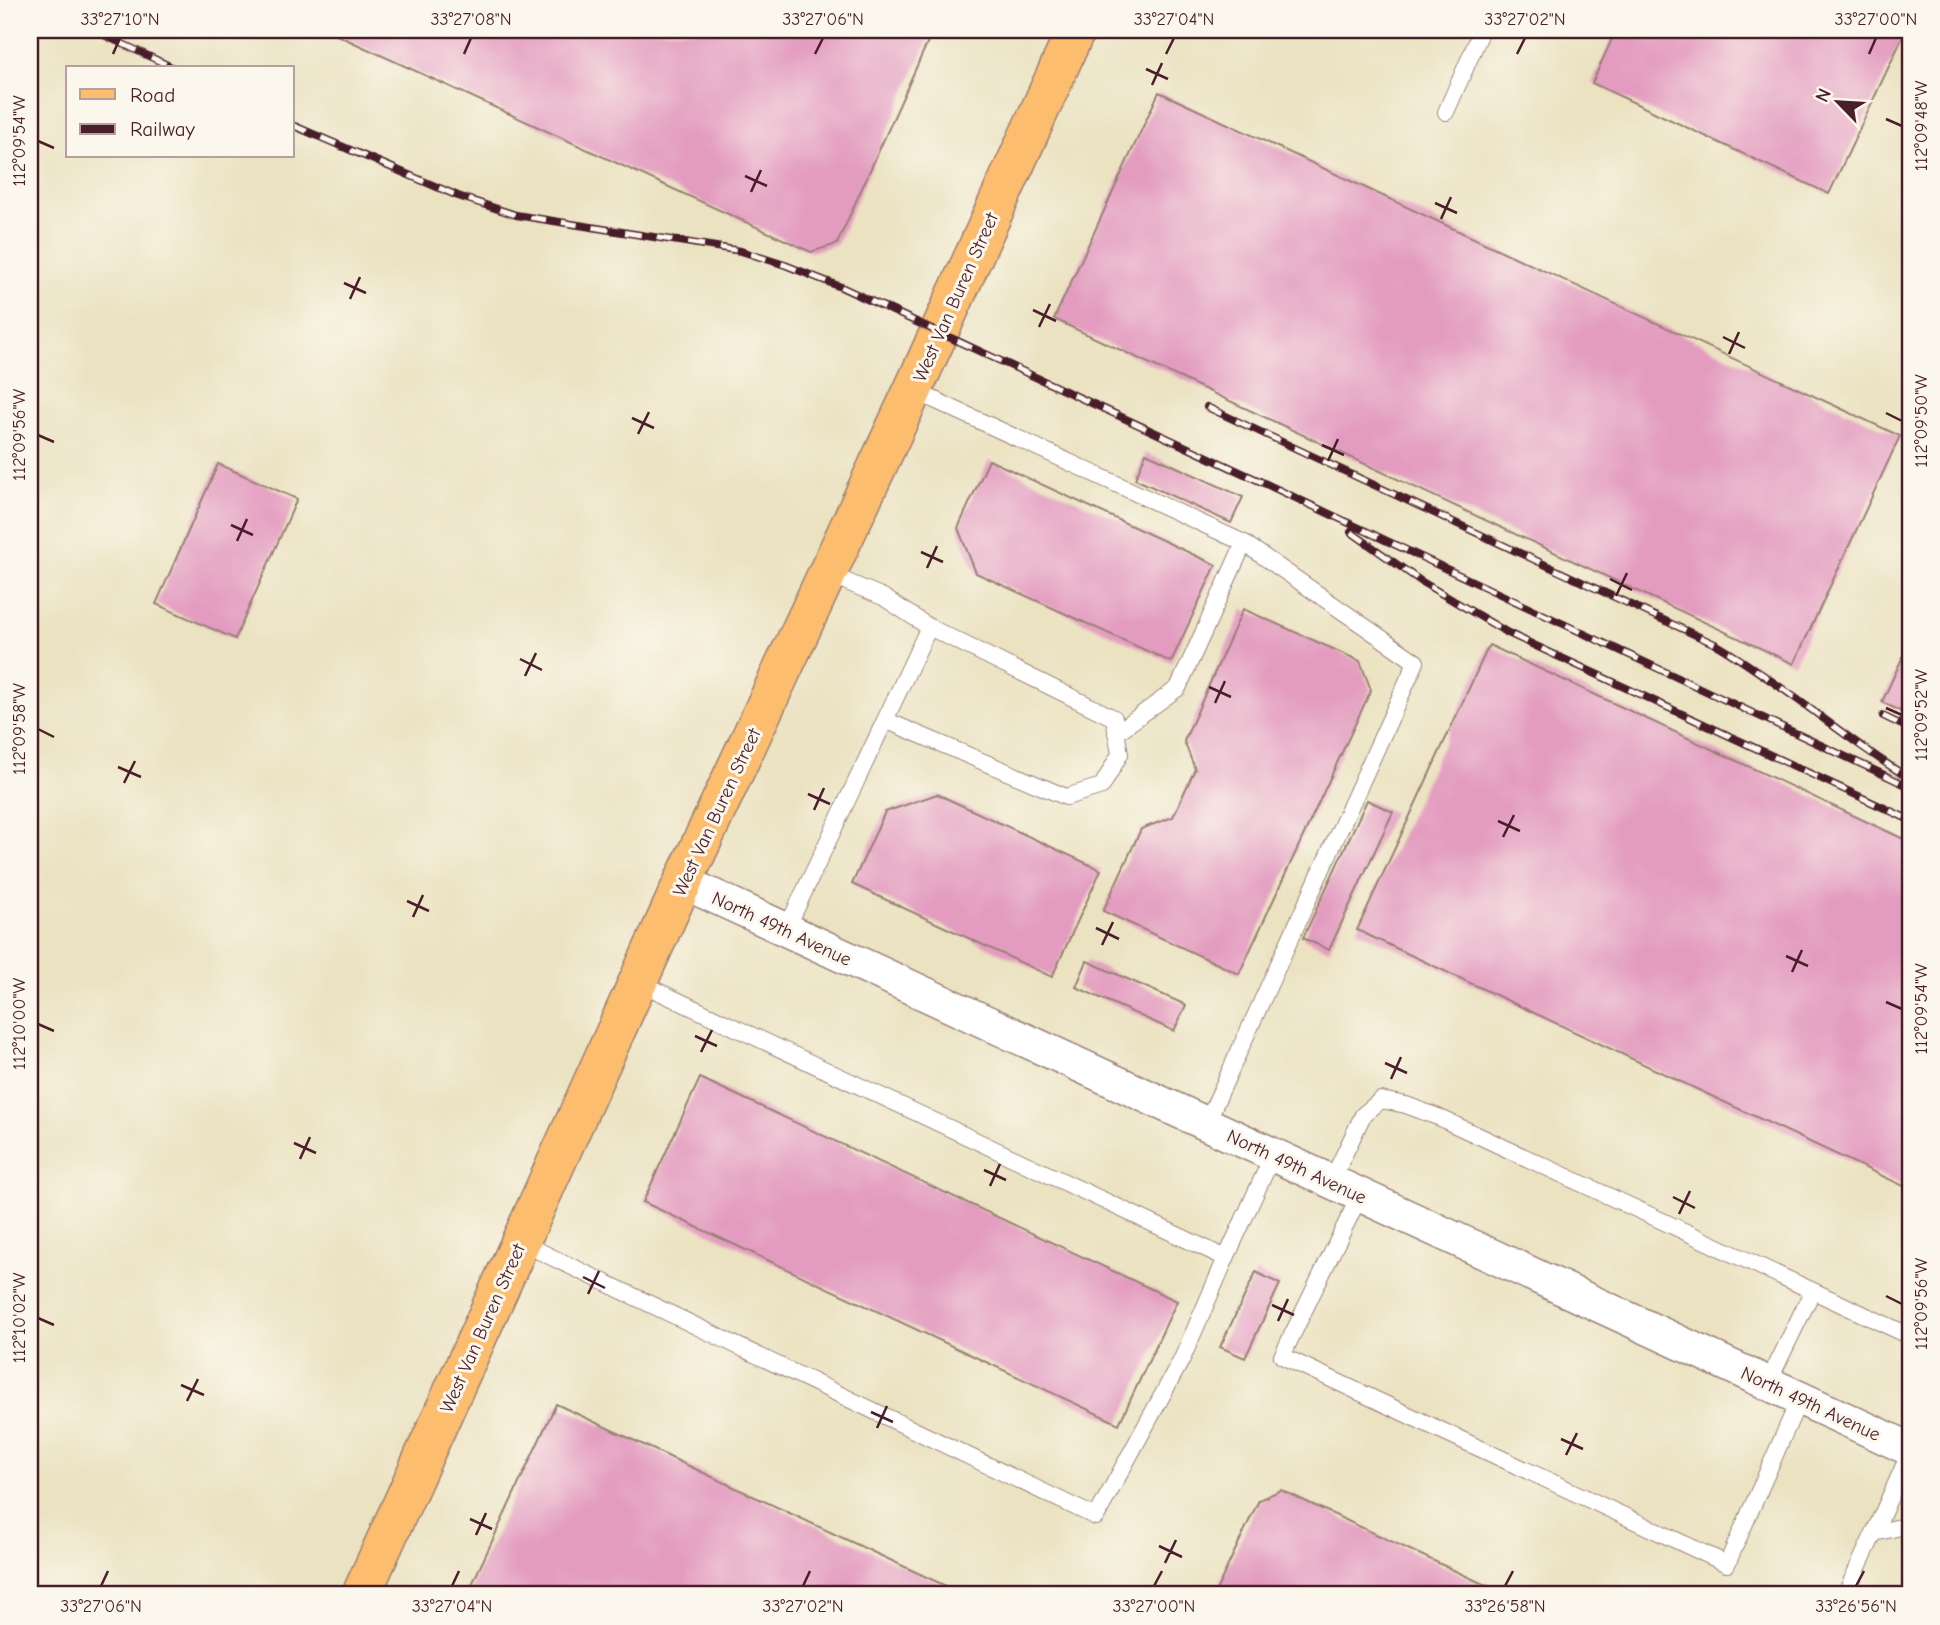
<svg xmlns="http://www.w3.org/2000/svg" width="1940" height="1625" font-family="'Comic Neue',sans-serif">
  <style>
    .building { fill: #e39cc0 }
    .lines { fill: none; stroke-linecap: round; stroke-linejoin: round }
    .lane-casing { stroke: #9a8076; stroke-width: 18 }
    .street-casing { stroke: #9a8076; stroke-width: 36 }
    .primary-casing { stroke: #9a8076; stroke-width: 41 }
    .lane { stroke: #fff; stroke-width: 16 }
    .street { stroke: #fff; stroke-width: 33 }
    .primary { stroke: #fcbd6e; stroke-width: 38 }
    .rail-casing { stroke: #4a1f2b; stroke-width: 8 }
    .rail { stroke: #fbf7ec; stroke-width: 5; stroke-dasharray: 16; stroke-linecap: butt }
    .ticks { fill: none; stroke: #4a1f2b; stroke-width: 2.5 }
    .labels { text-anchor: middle; stroke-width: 6; stroke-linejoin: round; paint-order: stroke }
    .street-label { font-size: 19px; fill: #4a1f2b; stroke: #fbf7ec }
    .neatline { fill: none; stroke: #4a1f2b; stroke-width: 2.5 }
    .ticks-label { font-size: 18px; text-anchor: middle; fill: #4a1f2b }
  </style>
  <rect width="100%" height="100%" fill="#fbf7ec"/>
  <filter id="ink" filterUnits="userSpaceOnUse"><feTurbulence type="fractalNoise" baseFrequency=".0143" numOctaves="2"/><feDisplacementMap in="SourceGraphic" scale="14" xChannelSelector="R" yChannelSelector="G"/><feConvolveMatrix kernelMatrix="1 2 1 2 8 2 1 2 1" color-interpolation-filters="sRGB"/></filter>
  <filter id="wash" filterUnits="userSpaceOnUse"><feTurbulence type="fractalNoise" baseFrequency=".00686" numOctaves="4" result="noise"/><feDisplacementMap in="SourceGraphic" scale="28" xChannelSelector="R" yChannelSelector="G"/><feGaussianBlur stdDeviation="1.57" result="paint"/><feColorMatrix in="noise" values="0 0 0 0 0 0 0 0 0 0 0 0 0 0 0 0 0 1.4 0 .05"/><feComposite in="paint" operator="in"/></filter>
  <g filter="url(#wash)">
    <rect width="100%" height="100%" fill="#ebe2c1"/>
    <g id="blocks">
      <g class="building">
        <polygon points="326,30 933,30 837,244 811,252"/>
        <polygon points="1616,30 1906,30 1829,194 1592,83"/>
        <polygon points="1159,92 1900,436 1794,664 1054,319"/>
        <polygon points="1146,453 1243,497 1231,523 1135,479"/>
        <polygon points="989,460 1216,565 1171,662 976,573 958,528"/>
        <polygon points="218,464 297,499 235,639 156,604"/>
        <polygon points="1243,609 1360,661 1371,690 1239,974 1103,911 1141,829 1173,817 1195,769 1184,741"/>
        <polygon points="1910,641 1910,716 1882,702"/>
        <polygon points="1489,645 1910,842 1910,1189 1357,930"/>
        <polygon points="937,794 1101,870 1052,977 852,884 885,812"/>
        <polygon points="1367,800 1393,812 1329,950 1303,938"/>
        <polygon points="1087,961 1186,1005 1174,1031 1076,987"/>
        <polygon points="700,1078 1177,1301 1119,1424 643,1202"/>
        <polygon points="1256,1272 1280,1284 1245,1358 1220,1347"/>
        <polygon points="556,1404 965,1595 467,1595"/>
        <polygon points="1281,1490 1507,1595 1214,1595 1259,1500"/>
      </g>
    </g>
  </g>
  <g filter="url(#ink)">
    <use href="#blocks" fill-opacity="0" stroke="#9a8076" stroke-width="2"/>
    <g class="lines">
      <defs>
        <g id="lane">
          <polyline points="1446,112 1482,30"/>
          <polyline points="913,390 1244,543 1416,662 1206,1124"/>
          <polyline points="828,574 883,597 929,627"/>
          <polyline points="1116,733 1178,688 1244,543"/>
          <path d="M786 930C834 829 881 728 929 627L1114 718 1120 754 1102 786 1066 797 885 720"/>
          <polyline points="638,982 1226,1258 1273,1155"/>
          <polyline points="1331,1182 1363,1115 1381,1100 1406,1105 1438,1117 1910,1336"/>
          <polyline points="1360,1195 1282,1356 1727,1564 1800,1398"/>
          <polyline points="520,1242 1096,1517 1182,1359 1226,1258"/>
          <polyline points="1768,1383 1812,1292"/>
          <polyline points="1874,1533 1910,1452"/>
          <polyline points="1845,1595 1874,1533 1905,1526 1910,1528"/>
        </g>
        <polyline id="street" points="683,882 1910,1449"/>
        <polyline id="primary" points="361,1595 683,882 913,390 1076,30"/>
      </defs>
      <use href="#lane" class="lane-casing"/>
      <use href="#street" class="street-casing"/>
      <use href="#primary" class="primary-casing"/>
      <use href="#lane" class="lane"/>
      <use href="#street" class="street"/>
      <use href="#primary" class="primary"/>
      <defs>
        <g id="rail">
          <polyline points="93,30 174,68"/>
          <polyline points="292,125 458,196 516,215 741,251 785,265 841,287 1266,484 1910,787"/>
          <path d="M1207 407 1717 645C1781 683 1838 733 1901 773"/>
          <polyline points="1351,532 1422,582 1508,633 1910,820"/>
          <polyline points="1883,716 1910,729"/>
        </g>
      </defs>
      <use href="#rail" class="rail-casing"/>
      <use href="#rail" class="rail"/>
    </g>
  </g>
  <path class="ticks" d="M113 54 120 38M464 54 471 38M815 54 823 38M1166 54 1174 38M1517 54 1525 38M1869 54 1876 38M1146 69 1168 79M1152 85 1162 63M1886 119 1902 126M38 141 54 148M745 176 767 186M751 192 761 170M1435 203 1457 213M1441 219 1451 197M344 283 366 293M350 299 360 277M1033 310 1056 321M1039 327 1050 304M1723 337 1745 348M1729 354 1739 332M1886 413 1902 421M632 418 654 428M638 434 649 412M38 435 54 442M1322 445 1344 455M1328 461 1338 439M231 525 253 535M237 541 247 519M921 552 943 562M927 568 937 546M1610 579 1632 590M1616 596 1627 573M520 659 542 670M525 676 536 653M1209 687 1231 697M1215 703 1225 681M1886 708 1902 715M38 729 54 737M118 767 141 777M124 783 135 761M808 794 830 804M814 810 824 788M1498 821 1520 831M1503 837 1514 815M407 901 429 911M413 917 423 895M1096 928 1119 939M1102 945 1113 922M1786 956 1808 966M1792 972 1802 950M1886 1002 1902 1009M38 1024 54 1031M695 1036 717 1046M701 1052 712 1030M1385 1063 1407 1073M1391 1079 1401 1057M294 1143 316 1153M300 1159 310 1137M984 1170 1006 1180M990 1186 1000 1164M1673 1197 1695 1208M1679 1214 1690 1191M583 1277 605 1288M588 1294 599 1271M1886 1296 1902 1304M1272 1305 1294 1315M38 1318 54 1325M1278 1321 1288 1299M181 1385 204 1395M187 1401 198 1379M871 1412 893 1422M877 1428 887 1406M1561 1439 1583 1449M1566 1455 1577 1433M470 1519 492 1529M476 1535 486 1513M1159 1546 1182 1557M1165 1563 1176 1540M101 1586 108 1571M452 1586 459 1571M803 1586 810 1571M1154 1586 1162 1571M1505 1586 1513 1571M1856 1586 1864 1571"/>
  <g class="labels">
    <g class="street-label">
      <text transform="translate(955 297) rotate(-66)" y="7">West Van Buren Street</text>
      <text transform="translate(716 812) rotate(-65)" y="7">West Van Buren Street</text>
      <text transform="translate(782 928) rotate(25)" y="7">North 49th Avenue</text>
      <text transform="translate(1297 1166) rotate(25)" y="7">North 49th Avenue</text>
      <text transform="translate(482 1328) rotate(-66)" y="7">West Van Buren Street</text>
      <text transform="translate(1811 1403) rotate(25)" y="7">North 49th Avenue</text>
    </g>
  </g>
  <rect width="1940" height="1625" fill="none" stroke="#fbf7ec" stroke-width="77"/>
  <rect x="66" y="66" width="228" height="91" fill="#fbf7ec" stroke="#b4a19f" stroke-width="2"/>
  <rect x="80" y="89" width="35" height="10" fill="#fcbd6e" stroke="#b4a19f" stroke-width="2"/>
  <text x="130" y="102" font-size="21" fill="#4a1f2b">Road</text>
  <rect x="80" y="124" width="35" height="10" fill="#4a1f2b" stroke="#b4a19f" stroke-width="2"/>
  <text x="130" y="136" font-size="21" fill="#4a1f2b">Railway</text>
  <g transform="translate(1838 102) rotate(295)" stroke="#fbf7ec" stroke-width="5" paint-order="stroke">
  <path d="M0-5L12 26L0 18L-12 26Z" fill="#4a1f2b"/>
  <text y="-10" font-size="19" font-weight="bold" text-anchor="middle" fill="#4a1f2b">N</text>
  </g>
  <rect x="38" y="38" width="1864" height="1548" class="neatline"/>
  <g class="ticks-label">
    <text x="120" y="25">33°27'10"N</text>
    <text x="471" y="25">33°27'08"N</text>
    <text x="823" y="25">33°27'06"N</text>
    <text x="1174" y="25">33°27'04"N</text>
    <text x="1525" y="25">33°27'02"N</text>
    <text x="1876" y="25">33°27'00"N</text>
    <text transform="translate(1921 126) rotate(-90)" y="6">112°09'48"W</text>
    <text transform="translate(19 141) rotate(-90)" y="6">112°09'54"W</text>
    <text transform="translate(1921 421) rotate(-90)" y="6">112°09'50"W</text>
    <text transform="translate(19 435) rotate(-90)" y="6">112°09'56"W</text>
    <text transform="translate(1921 715) rotate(-90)" y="6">112°09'52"W</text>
    <text transform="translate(19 729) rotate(-90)" y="6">112°09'58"W</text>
    <text transform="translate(1921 1009) rotate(-90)" y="6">112°09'54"W</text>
    <text transform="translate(19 1024) rotate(-90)" y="6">112°10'00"W</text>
    <text transform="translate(1921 1304) rotate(-90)" y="6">112°09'56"W</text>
    <text transform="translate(19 1318) rotate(-90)" y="6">112°10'02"W</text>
    <text x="101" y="1612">33°27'06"N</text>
    <text x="452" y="1612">33°27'04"N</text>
    <text x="803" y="1612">33°27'02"N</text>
    <text x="1154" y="1612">33°27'00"N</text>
    <text x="1505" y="1612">33°26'58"N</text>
    <text x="1856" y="1612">33°26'56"N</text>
  </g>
</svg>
